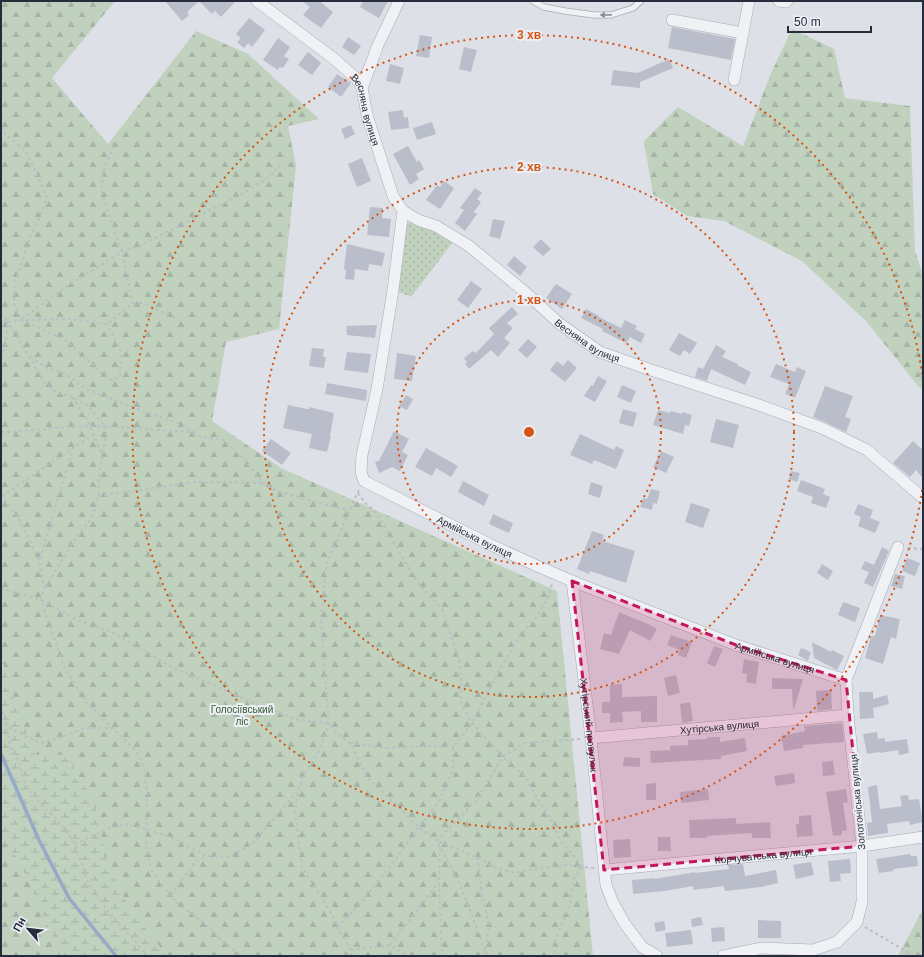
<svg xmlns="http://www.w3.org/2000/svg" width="924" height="957" font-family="Arial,sans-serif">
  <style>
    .forest { fill: url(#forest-firs) }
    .wetland { fill: url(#wetland-marsh) }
    .park { fill: url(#park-dots) }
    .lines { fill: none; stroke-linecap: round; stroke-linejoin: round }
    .stream { stroke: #98a9c7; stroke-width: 3.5 }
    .building { fill: #babeca }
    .lane-casing { stroke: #a6aab4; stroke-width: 7 }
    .street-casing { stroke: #a6aab4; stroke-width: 12 }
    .path { stroke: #bcbec5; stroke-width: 2; stroke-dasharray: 3 3; stroke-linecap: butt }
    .lane { stroke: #f0f1f5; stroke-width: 5.5 }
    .street { stroke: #f0f1f5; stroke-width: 11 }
    .oneway { fill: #8c8e99 }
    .marked { fill: #c2185b; fill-opacity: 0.2; stroke: #c2185b; stroke-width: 3; stroke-dasharray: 8 5; stroke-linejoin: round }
    .ring { fill: none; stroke: #d55411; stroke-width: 2; stroke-dasharray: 2 4 }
    .labels { text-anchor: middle; stroke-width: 4; stroke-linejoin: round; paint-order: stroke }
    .street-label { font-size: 10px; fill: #272c3d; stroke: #eceff5 }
    .park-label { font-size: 10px; fill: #365934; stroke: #eceff5 }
    .centre { fill: #d55411; stroke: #eceff5; stroke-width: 2 }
    .ring-label { font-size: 12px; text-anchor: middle; font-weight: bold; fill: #d55411; stroke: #eceff5; stroke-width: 4; stroke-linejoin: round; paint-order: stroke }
  </style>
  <defs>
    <pattern id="forest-firs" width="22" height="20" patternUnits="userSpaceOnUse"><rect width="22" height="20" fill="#c0d1be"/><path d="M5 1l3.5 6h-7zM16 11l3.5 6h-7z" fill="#a5b4a4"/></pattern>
    <pattern id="wetland-marsh" width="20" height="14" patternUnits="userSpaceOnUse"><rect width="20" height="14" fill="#c0d1be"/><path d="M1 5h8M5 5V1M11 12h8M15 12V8" fill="none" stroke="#a5b4a4"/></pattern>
    <pattern id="park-dots" width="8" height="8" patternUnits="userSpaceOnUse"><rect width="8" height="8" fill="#c0d1be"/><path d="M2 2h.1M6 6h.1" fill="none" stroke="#a5b4a4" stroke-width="1.8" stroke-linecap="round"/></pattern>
  </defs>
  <rect width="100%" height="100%" fill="#dde0e7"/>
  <g class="forest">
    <polygon points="1,1 115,1 52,78 108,144 196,31 248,54 319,119 288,126 296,166 279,329 226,342 212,421 281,468 557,591 593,956 1,956"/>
    <polygon points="792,29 834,49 845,98 910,106 915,251 923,275 923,390 919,387 866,321 802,261 724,221 687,216 653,194 644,141 678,107 743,146 771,73"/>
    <polygon points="923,909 923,956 898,956"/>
  </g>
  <polygon class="wetland" points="1,655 16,706 35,754 67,755 95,805 106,860 127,904 167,956 61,956 60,955 20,862 1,838"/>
  <polygon class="park" points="418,220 456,238 411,297 393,290 401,226"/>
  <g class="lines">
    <polyline class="stream" points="1,754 39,840 69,898 116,956"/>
  </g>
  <g class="building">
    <polygon points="165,1 236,1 221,17 215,11 212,14 199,1 187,12 189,15 182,21"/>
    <polygon points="302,1 319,1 333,12 321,28 303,15 310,7"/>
    <polygon points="363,1 388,1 379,18 360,7"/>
    <polygon points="249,18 265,30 252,47 248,43 244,48 237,42 241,38 236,34"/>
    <polygon points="672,27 735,39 731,60 668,48"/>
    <polygon points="420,35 432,37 429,58 416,56"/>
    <polygon points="348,37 361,46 354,55 342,47"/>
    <polygon points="278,38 290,47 284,56 289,59 283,68 280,67 278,70 263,60"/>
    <polygon points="464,47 477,50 471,72 459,69"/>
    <polygon points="308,52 321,63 312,75 298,65"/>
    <polygon points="669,59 673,68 640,82 640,88 611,85 613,70 638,73"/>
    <polygon points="390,64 404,68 400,84 386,81"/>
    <polygon points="337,74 351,83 341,97 328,87"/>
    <polygon points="403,110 404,118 408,117 409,128 391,130 388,112"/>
    <polygon points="432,122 436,134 417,140 413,128"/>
    <polygon points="351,125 355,134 345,139 341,129"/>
    <polygon points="408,146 417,162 419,160 424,169 416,174 419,179 410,185 393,154"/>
    <polygon points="362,158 371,181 357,187 348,164"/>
    <polygon points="444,181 454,188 440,209 426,200 437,185 440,187"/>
    <polygon points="475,188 482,193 477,199 481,202 474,212 477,214 465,231 455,223 464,210 460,208"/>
    <polygon points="370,207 383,208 382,218 391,219 389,237 367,235"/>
    <polygon points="493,219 505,221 500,239 489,236"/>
    <polygon points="541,239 551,249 543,256 533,247"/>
    <polygon points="347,244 385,253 382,266 369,264 368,271 355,269 354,280 345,279 346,270 344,269"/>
    <polygon points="514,256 527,267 520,276 507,265"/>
    <polygon points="471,281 482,289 468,308 457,300"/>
    <polygon points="556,284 572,294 562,309 546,298"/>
    <polygon points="512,307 518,314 507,323 513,328 504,338 510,343 498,357 491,350 469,369 465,364 467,362 464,358 473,351 476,353 494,334 489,328"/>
    <polygon points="586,309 599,316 599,317 621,328 625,320 637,326 635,329 645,334 641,343 630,337 626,343 602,331 603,329 581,318"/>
    <polygon points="377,325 375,338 347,335 346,326"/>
    <polygon points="679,333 697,343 690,354 684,350 680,356 669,350"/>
    <polygon points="528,339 537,347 527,358 518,350"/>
    <polygon points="716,345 726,351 722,357 738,364 737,365 751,372 745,385 711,369 707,381 695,377 698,367 703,369"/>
    <polygon points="312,348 324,349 323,357 326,357 324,368 309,366"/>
    <polygon points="347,352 371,354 368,373 344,370"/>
    <polygon points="397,353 416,356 412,381 394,379"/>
    <polygon points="568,360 577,368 565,382 550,370 557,361 563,366"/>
    <polygon points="776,364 795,372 797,367 806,371 795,398 785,394 789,384 770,377"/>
    <polygon points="598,376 607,381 595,402 584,396 591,385 593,386"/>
    <polygon points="327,383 367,390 366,401 325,394"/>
    <polygon points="622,385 636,391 631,403 617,397"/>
    <polygon points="825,386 853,396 845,417 851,419 846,432 825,422 813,417"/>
    <polygon points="406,395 413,399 407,410 399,406"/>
    <polygon points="288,405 307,409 309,409 309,407 334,413 330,436 331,436 327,452 309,448 312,434 283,428"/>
    <polygon points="623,409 637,413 633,427 619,423"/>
    <polygon points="658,410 670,413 671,411 682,414 682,412 692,415 689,426 685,425 683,434 653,425"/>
    <polygon points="716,419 739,425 733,448 710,442"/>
    <polygon points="394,431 409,439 402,452 408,455 400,471 392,467 379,473 375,462 379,461"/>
    <polygon points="580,434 614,450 616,446 624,450 616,469 594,460 592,464 570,455"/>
    <polygon points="271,439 291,453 282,465 262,451"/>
    <polygon points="913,441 923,450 923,478 916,470 910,477 893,463"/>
    <polygon points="426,448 458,466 451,477 436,468 432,476 415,467"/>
    <polygon points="661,451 674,457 666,473 653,467"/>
    <polygon points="791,471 800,473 797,482 789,479"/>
    <polygon points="801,480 825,489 823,494 830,497 826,508 811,503 813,497 797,491"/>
    <polygon points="463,481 489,495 484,506 458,492"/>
    <polygon points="591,482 603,486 600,498 588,494"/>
    <polygon points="651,489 660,491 657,504 653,503 652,510 640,507 643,498 647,499"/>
    <polygon points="691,503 710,509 703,528 685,522"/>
    <polygon points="858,504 873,510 870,518 880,522 875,533 858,526 861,517 854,514"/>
    <polygon points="493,514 513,523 509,533 489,524"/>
    <polygon points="592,531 604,535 602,541 635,551 626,583 590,571 589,574 577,569"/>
    <polygon points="882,547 889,551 873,587 864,583 869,572 861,569 865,561 874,565"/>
    <polygon points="907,558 920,563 915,576 902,571"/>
    <polygon points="822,564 833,571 828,580 817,573"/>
    <polygon points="895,574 905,576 902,589 891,586"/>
    <polygon points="843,602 860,608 855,622 838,615"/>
    <polygon points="619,612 648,624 657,629 650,641 630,630 619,654 600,649 604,633 611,635"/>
    <polygon points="880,615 900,619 896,639 891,637 883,664 865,658 871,636 875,636"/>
    <polygon points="671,635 692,642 686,658 678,655 680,650 667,645"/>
    <polygon points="812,642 831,652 832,650 844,656 837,670 814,658"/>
    <polygon points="714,646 723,649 715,667 707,663"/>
    <polygon points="801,648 811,652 808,661 798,655"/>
    <polygon points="744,659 759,662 756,684 746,682 747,674 742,673"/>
    <polygon points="676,675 680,693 668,696 664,678"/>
    <polygon points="772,678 803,679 794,709 793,709 792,689 772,689"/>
    <polygon points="622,684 622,697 657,696 657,722 641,722 641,711 622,712 623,722 610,723 610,713 602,713 602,702 610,702 610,685"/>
    <polygon points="831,690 832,709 817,711 816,691"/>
    <polygon points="859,692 873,692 873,699 887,695 889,704 873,708 874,718 860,719"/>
    <polygon points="690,702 693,721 682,723 680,704"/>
    <polygon points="842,723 844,742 803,745 803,748 784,751 781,736 805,731 804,726"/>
    <polygon points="877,732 878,739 885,738 885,742 907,739 909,753 899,755 898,750 880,753 880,752 867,754 863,734"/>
    <polygon points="707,737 720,737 720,742 745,738 747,751 721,756 721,759 651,763 650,751 670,750 670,746 688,745 688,740 707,739"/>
    <polygon points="624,757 640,758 640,767 623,766"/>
    <polygon points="833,761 835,775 823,776 822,762"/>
    <polygon points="794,773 795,783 776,786 774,776"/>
    <polygon points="656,783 656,800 646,800 646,784"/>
    <polygon points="877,785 880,809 902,806 900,796 908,795 909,800 919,799 923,822 910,825 909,821 887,824 888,833 868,836 867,823 872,822 868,787"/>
    <polygon points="708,789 709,800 681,803 680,792"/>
    <polygon points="846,789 848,802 843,803 847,830 842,831 842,835 833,836 826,792"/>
    <polygon points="811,815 813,836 797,837 796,824 799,824 799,816"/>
    <polygon points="736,818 736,824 770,822 771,838 752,838 752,833 707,836 707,838 690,838 689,820"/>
    <polygon points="658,837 670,837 671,851 658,851"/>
    <polygon points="630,839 631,857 614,858 613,840"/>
    <polygon points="910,854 911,856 917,856 918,866 893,869 894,871 879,873 876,859"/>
    <polygon points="850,859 851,873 840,874 841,881 830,882 828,861"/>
    <polygon points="811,862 814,875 796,879 793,865"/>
    <polygon points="743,864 745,876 776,870 778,883 761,887 725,891 724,886 693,890 693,886 665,891 633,894 632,880 655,878 655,879 695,872 695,873 729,869 728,865"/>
    <polygon points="701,917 703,925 692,927 691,919"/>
    <polygon points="758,920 781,921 781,938 758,938"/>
    <polygon points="664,921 666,930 656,932 654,923"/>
    <polygon points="724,927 725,941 712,942 711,928"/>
    <polygon points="691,930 693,944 667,947 665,933"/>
  </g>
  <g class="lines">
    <defs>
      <polyline id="lane" points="533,1 544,7 565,11 594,15 611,15 633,8 641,1"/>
      <g id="street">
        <path id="s1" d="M257 1 333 58 357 79 362 88 367 115 393 196 403 211 418 220 436 226 469 246 525 292 560 324 600 352 651 370 759 405 822 428 867 450 923 498"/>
        <polyline points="779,1 786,2 787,1"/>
        <polyline points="672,20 743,33"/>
        <polyline points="734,80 749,1"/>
        <polyline points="362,88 378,45 399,1"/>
        <path id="s2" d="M403 211 393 290 377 389 362 455 361 472 364 481 489 544 535 565 572 581 736 645 846 680"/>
        <path id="s3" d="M572 581 591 738 606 885 613 903 625 924 642 947 657 956"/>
        <path id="s4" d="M591 738 848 715"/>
        <path id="s5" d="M604 870 862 846 923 837"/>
        <polyline points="723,956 762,948 813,950 837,942 857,922 862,902 862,846 848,715 846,680 898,547"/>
      </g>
    </defs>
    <use href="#lane" class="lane-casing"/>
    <use href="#street" class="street-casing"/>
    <g class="path">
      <polyline points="1,127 4,133 26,151 47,197 41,214 30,237 15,283 14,304 21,320 64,339 103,374 112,380 120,377 121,352 107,324"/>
      <polyline points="133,303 143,303 179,320"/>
      <polyline points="1,313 8,322"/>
      <polyline points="22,319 64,288 122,252 145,243 244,193 273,174 283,161"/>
      <polyline points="1,326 8,322 45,383 58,394 71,396 87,405 106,427 106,435 100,469 98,496 92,518 76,537 45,588"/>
      <polyline points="1,357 5,349 8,322 21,320 69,319 107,324 133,303 122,252 101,190 105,166 116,142"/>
      <polyline points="30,357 47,368 64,373 86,389 145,412 179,423 197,434"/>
      <polyline points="72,397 89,423 102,455"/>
      <polyline points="1,432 8,432 53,428 90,426 120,427 187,432 203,437 223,440 244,459 263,483 273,489 303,499 349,510"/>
      <polyline points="358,493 365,503 377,513 390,537 418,583 442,609 459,660 461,678 461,704 472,723 503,757 525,777 537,798 552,821 561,842 576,859 582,867 595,868"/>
      <polyline points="1,495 19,519 39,560 44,588 41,600 64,667 85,701 136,751 144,768 147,793 146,844 151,869 159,882 177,903 204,923 224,943 242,956"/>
      <polyline points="2,496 94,434"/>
      <polyline points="98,496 194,482 263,483"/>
      <polyline points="908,548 923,549"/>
      <polyline points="40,559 73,448"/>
      <polyline points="1,588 41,600 79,621 110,631 172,667 256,704 299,720 329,723 336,732 350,743 368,778 419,827 437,841 477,857 493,867 515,873 528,870 568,865 582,867 573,880 570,904 553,946 556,956"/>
      <polyline points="1,706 11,747 19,764 28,789 47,811 57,819 75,844 87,880 112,917 136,942 147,956"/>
      <polyline points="6,722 10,728 40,743 59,738 84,728 112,728"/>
      <polyline points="350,743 384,748 433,746 453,747"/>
      <polyline points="75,844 107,829 126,824 146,829 178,840 206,856 229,857 251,845 297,792"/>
      <polyline points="440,847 439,882 442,956"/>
      <polyline points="477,857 482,894 489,926 485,951 487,956"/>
      <polyline points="171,895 195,862 206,856"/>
      <polyline points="337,927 360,904 388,869 419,827 440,800 453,770 453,747 472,723 497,674 520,636 537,616 549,596 552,584"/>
      <polyline points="865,927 914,956"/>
      <polyline points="390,945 438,883"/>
      <polyline points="351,950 390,945 408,956"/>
      <polyline points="485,951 473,918 458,881 437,841 476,800 503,757 524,743 580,739"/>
      <polyline points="351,956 351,950 337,927 334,918 302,867 295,814 298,791 303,776 319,751 329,723 323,652 321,614 327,563 354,500 359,490"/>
    </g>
    <use href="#lane" class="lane"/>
    <use href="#street" class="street"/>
  </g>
  <defs><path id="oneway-solid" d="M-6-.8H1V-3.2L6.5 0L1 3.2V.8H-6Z"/></defs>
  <use class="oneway" href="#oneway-solid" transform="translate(606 15) rotate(179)"/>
  <path class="marked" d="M572 581 736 645 846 680 862 846 604 870Z"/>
  <g class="ring">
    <circle cx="529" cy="432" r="132"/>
    <circle cx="529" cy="432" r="265"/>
    <path d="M923 484A397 397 0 1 1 923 380"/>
  </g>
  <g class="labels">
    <g class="street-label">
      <text dy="4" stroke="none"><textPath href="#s1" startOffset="159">Весняна вулиця</textPath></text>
      <text dy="4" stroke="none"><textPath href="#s1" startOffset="495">Весняна вулиця</textPath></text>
      <text dy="4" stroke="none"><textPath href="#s2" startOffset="398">Армійська вулиця</textPath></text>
      <text dy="4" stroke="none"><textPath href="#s2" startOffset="722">Армійська вулиця</textPath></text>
      <text dy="4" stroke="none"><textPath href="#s3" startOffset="145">Хутірський провулок</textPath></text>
      <text dy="4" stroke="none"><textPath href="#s4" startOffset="129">Хутірська вулиця</textPath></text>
      <text transform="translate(857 802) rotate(-95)" y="4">Золотоніська вулиця</text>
      <text dy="4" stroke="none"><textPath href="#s5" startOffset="160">Корчуватська вулиця</textPath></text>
    </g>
    <g class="park-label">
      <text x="242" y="713">Голосіївський<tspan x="242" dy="12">ліс</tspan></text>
    </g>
  </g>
  <circle cx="529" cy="432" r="6" class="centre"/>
  <g class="ring-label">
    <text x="529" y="39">3 хв</text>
    <text x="529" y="171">2 хв</text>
    <text x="529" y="304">1 хв</text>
  </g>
  <rect width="924" height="957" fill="none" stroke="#272c3d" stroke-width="4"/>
  <g transform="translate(28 929) rotate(298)" stroke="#eceff5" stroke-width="3" paint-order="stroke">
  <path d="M0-3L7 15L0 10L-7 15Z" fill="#272c3d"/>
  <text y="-6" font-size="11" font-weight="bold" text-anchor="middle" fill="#272c3d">Пн</text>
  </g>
  <path d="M788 26v6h83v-6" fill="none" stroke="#272c3d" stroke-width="2"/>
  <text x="794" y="26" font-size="12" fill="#272c3d" stroke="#eceff5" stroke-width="3" paint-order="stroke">50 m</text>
</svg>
